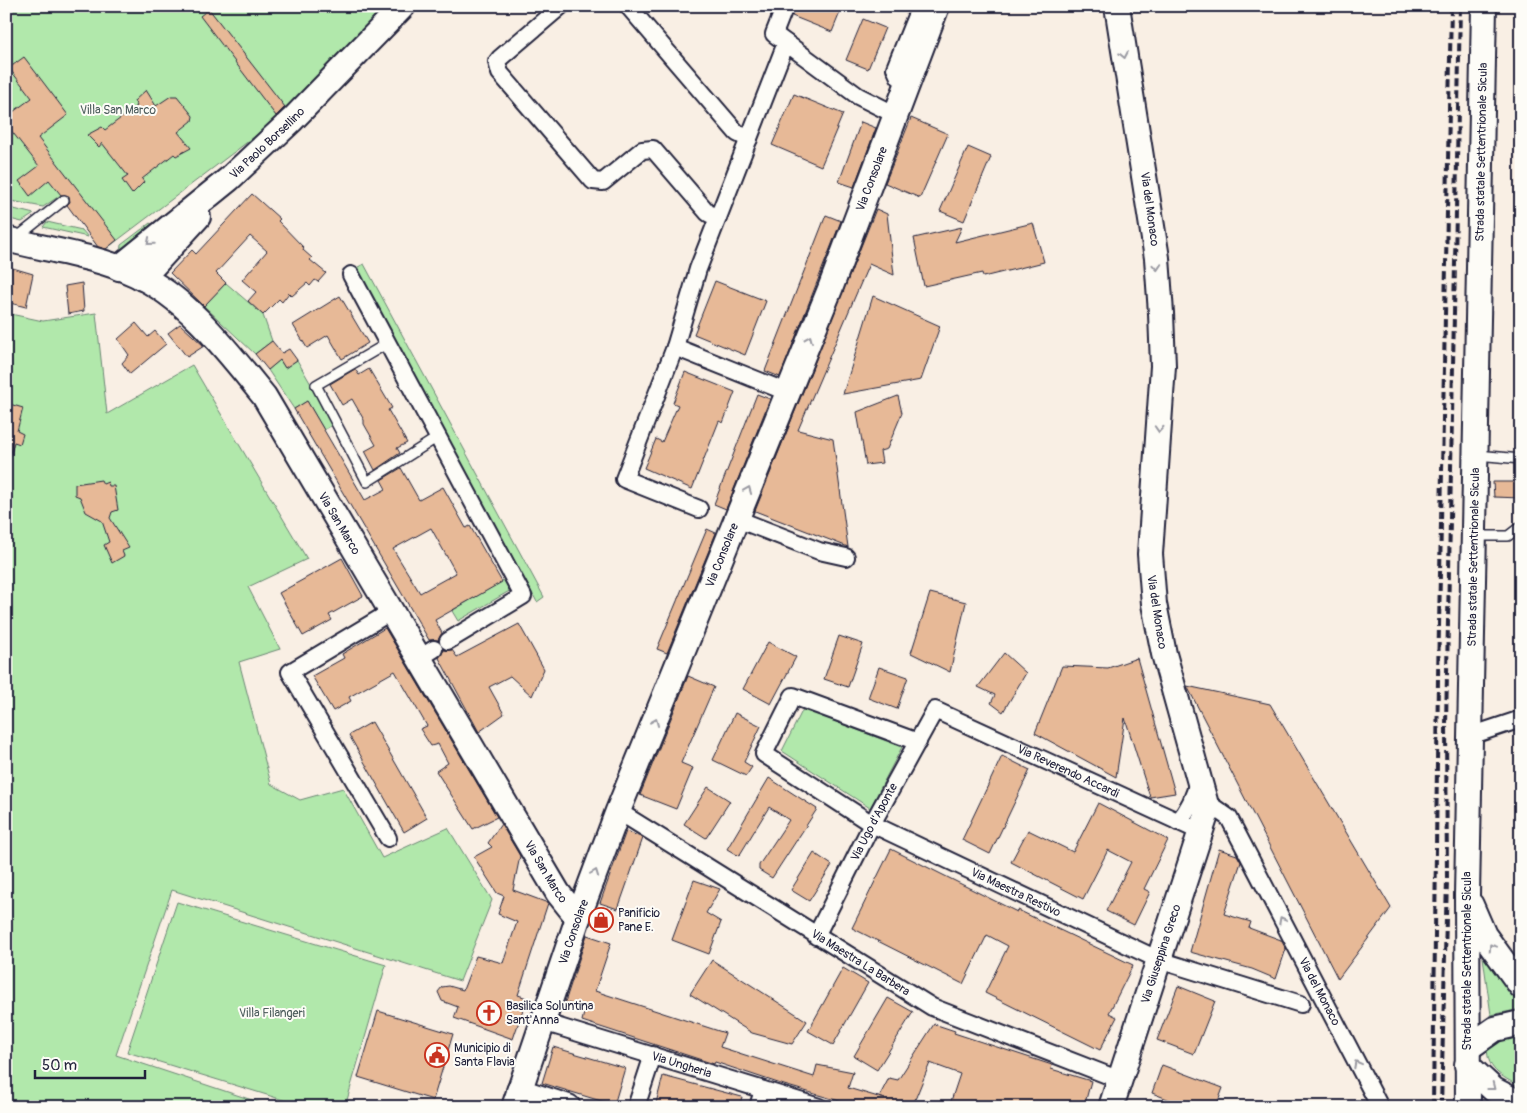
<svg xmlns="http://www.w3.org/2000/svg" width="1527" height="1113" font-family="Pangolin,sans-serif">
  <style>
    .green { fill: #b1e8ab; stroke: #6a8573 }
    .building { fill: #e7b997; stroke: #22223b; fill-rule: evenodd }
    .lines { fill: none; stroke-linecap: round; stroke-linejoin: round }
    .lane-casing { stroke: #22223b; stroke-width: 12 }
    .street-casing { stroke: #22223b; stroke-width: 20 }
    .secondary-casing { stroke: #22223b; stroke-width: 28 }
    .lane { stroke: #fdfcf7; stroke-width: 9 }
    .street { stroke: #fdfcf7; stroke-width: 16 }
    .secondary { stroke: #fdfcf7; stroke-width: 24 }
    .rail { stroke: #22223b; stroke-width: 4; stroke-dasharray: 8 4; stroke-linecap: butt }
    .oneway { stroke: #9a9aa2 }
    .labels { text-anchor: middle; stroke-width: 4; stroke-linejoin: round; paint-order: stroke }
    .park-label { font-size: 12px; fill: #4d5d5d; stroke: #fdfcf7 }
    .street-label { font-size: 12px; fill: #22223b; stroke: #fdfcf7 }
    .poi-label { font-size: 12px; fill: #22223b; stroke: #fdfcf7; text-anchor: start }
  </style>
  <rect width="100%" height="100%" fill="#f9efe4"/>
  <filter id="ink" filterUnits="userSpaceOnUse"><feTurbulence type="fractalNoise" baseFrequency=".02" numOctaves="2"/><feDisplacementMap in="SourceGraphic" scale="10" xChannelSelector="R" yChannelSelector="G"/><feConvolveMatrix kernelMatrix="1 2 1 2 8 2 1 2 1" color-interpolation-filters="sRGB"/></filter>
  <g filter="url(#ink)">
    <g class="green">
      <polygon points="6,6 387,6 291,109 102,252 61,195 43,207 6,200"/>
      <polygon points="6,207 34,214 22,222 6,218"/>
      <polygon points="47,222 82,230 88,237 43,227"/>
      <polygon points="150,223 155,226 120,253 121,245"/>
      <polygon points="364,264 544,597 537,602 356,268"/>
      <polygon points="226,283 263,315 272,341 255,354 204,306"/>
      <polygon points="6,313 43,321 96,313 107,414 192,365 307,559 248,587 280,649 239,662 271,784 300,800 343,788 382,858 448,828 492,900 460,981 172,890 116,1055 273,1107 6,1107"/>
      <polygon points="280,360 285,368 297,360 334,424 324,430 307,401 294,409 268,370"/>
      <polygon points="505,579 511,590 458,621 452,611"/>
      <polygon points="803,709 902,747 870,808 782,751"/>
      <polygon points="177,902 386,965 345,1107 306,1107 127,1052"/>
      <polygon points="1482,950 1521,1001 1521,1009 1491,1015"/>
      <path d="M1521 1034V1087C1501 1076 1484 1069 1488 1043Z"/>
    </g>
    <g class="building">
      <polygon points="796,6 832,6 841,10 832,32 792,16"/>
      <polygon points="209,9 285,107 276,116 200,16"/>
      <polygon points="863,19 885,28 868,69 846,60"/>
      <polygon points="24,57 68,115 38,138 117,240 106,249 98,247 67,205 70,202 69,196 61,195 49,180 30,196 19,181 39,166 6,124 6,117 32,98 9,68"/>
      <polygon points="146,90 156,106 171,96 177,96 193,116 192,121 178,132 191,148 176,156 174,154 142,179 144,182 132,194 122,180 128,176 102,143 99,147 87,135 102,127 105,130 137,106 134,101"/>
      <polygon points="794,94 843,114 821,166 772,145"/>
      <polygon points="911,118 948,134 920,198 885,183"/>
      <polygon points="861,122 876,128 854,187 839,182"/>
      <polygon points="968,147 991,157 964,221 940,211"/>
      <polygon points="252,194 280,219 278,221 304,248 303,250 312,258 310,260 326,273 318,282 315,280 310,286 307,283 292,296 289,293 282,302 279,299 263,315 248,301 256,292 242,280 267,251 250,236 216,273 226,283 204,306 170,273 192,250 196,254"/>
      <polygon points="876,209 887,214 894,275 869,264 798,430 833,439 848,547 755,511"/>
      <polygon points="826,215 841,221 780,377 765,371"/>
      <polygon points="1033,223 1044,262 983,277 982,273 924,286 914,238 962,227 955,242"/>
      <polygon points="6,266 33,274 26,307 6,302"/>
      <polygon points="715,281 766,301 745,355 694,334"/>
      <polygon points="82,283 84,311 68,314 65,286"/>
      <polygon points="340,296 368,343 342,359 328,335 307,348 293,325"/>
      <polygon points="873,296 940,326 921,380 843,394"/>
      <polygon points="136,323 148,337 155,331 166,344 130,374 122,363 129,355 118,339"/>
      <polygon points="180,324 204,346 187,357 168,333"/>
      <polygon points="272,341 282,353 289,349 297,360 285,368 280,360 268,370 255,354"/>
      <polygon points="355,369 359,375 369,369 392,408 388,410 407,443 397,448 400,453 375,470 365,451 376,445 364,424 364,420 352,399 342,405 330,384"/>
      <polygon points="685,372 735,392 723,423 719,421 692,489 644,468 656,439 662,442 678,405 673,403"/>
      <polygon points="757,394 770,399 726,509 714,504"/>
      <polygon points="898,396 902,413 887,449 880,451 882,463 866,465 857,412"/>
      <path d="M307 401 365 500 386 489 381 480 401 468 419 500 443 487 466 528 470 526 502 582 435 620 442 633 438 640H429L294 409ZM431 528 456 573 420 593 393 549Z"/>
      <polygon points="6,403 23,408 17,431 23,434 20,444 14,442 10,457 6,456"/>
      <polygon points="101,480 103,484 108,482 109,486 114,486 118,510 112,512 110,518 129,548 122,551 124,556 112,563 104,545 109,542 102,521 86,512 80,497 75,495 75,484"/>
      <polygon points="1493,482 1521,482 1521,498 1494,497"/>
      <polygon points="707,529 716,533 667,653 657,649"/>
      <polygon points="342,558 363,596 329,615 332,620 303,636 279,593"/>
      <polygon points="930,593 966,602 950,672 911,653"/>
      <polygon points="519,624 544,669 532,696 510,676 489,687 504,714 479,732 439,658 444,650 452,650 457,657"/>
      <polygon points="385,628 497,817 473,829 436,771 448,763 438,744 431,746 420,729 427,726 395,671 349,697 351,701 333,711 312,676 344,658 342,654"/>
      <polygon points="839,636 863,644 848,687 824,679"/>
      <polygon points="768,642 796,657 771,704 743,689"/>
      <polygon points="1004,653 1026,673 1003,712 991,703 995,695 978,687"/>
      <polygon points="1137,658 1175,793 1150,797 1125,718 1116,777 1035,733 1062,666 1108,668"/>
      <polygon points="879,667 908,677 897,709 868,698"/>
      <polygon points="688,676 714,687 681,763 693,768 676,809 640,795"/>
      <polygon points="1187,686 1270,704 1391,908 1338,979"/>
      <polygon points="735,713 761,726 744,762 752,767 746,776 713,760"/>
      <polygon points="372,722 427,818 404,832 349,735"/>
      <polygon points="1002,756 1030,770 990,854 962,840"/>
      <polygon points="769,778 817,809 772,878 759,870 759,865 789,820 769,807 739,856 727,849"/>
      <polygon points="708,787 730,801 706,838 684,824"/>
      <polygon points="1098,803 1168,840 1144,889 1150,892 1134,925 1106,911 1131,862 1108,850 1083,899 1011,862 1028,830 1073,852"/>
      <polygon points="501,824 520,856 513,890 548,903 518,995 527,998 513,1039 454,1018 458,1007 442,1001 438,992 442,987 449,986 463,990 476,956 503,963 517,922 498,914 504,896 497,893 474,857 492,847 488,843"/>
      <polygon points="626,831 643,838 618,909 600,903"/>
      <polygon points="891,849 1017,912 1018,910 1133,965 1109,1013 1117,1017 1100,1050 985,993 1008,946 987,935 963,984 852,928"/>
      <polygon points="1219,849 1237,855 1241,862 1224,914 1251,922 1249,928 1281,940 1286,949 1276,979 1252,969 1190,952"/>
      <polygon points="814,853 832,865 809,901 791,890"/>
      <polygon points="694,880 720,889 706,913 721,922 709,954 672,940"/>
      <polygon points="587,935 611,943 595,991 725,1033 720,1047 814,1077 817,1065 853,1072 848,1088 885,1099 879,1097 889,1078 898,1080 934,1024 955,1031 954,1033 1052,1065 1051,1069 1091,1081 1084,1107 949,1107 960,1074 930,1063 912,1107 860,1107 784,1085 715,1062 714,1064 582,1021 585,1009 565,1002"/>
      <polygon points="712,960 807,1021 792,1044 752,1033 690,994"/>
      <polygon points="843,968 868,983 833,1045 808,1031"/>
      <polygon points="1178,986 1215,1001 1194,1054 1157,1040"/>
      <polygon points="888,998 913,1012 877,1070 854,1056"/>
      <polygon points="378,1011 453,1034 433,1100 358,1077"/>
      <polygon points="553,1047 625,1068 614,1105 542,1083"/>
      <polygon points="1162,1065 1223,1088 1216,1107 1188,1107 1152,1093"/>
      <polygon points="663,1076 742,1097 739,1107 655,1107"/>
    </g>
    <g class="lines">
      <defs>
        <g id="lane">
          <polyline points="15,239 64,200"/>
          <polyline points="388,343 316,385 367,482 438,437"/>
          <polyline points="1477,455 1521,459"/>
          <polyline points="1475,536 1508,536 1521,526"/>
        </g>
        <g id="street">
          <polyline points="561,6 500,58 497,62 500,73 593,181 603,182 642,150 653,149 708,213 718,218"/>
          <polyline points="628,6 737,133 749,139"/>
          <polyline points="785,6 774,34 858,96 896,115"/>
          <polyline points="909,81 899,77 895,68 920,6"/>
          <polyline points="351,275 523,596 448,641"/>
          <polyline points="675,347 787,392"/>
          <polyline points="699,509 624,479 675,347 698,269 786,43"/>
          <polyline points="737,519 819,551 846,557"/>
          <polyline points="420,658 434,649"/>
          <polyline points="1470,736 1521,719"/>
          <path id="s1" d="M918 742 793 696 764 754 872 824 1159 960 1301 1004"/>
          <path id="s2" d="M1205 801 1229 818 1380 1107"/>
          <path id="s3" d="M618 811 932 1007 1120 1080"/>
          <path d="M1178 822C1189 809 1195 797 1198 780"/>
          <polyline points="388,838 290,672 392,611"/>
          <path id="s4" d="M816 936 872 824 935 710 1201 832"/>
          <path id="s5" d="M543 1022 819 1107"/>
          <polyline points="636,1107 653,1055"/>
          <polyline points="758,1107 763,1090"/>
        </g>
        <g id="secondary">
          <path id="s6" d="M6 239C49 250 95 256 135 274 188 298 228 352 264 396L558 893 578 918"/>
          <path id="s7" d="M119 268 229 179 292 120 403 6"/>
          <polyline points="142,278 198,217"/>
          <polyline points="1471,905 1484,935 1521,986"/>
          <polyline points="1468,1048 1495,1029 1521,1023"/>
          <polyline points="1467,1065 1494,1090 1521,1104"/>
          <polyline points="519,1091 568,1107"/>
          <path id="s8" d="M514 1107 578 918 618 811 830 289 937 6"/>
          <path id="s9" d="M1111 1107 1206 815 1205 801 1164 654 1154 604 1150 554 1163 366 1161 313 1157 258 1117 6"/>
          <path id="s10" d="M1468 1107 1467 895 1484 6"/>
        </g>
      </defs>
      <use href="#lane" class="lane-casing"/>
      <use href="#street" class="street-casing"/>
      <use href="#secondary" class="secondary-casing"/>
      <use href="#lane" class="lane"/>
      <use href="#street" class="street"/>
      <use href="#secondary" class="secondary"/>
      <g class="rail">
        <polyline points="1433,1107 1438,677 1451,6"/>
        <polyline points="1441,1107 1447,880 1446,724 1460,6"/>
      </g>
    </g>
    <defs><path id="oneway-chevron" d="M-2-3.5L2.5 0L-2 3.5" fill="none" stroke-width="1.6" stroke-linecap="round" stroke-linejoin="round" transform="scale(1.25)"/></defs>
    <g class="oneway">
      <use href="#oneway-chevron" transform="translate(1124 55) rotate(79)"/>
      <use href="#oneway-chevron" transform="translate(150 242) rotate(140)"/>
      <use href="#oneway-chevron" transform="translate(1157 267) rotate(86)"/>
      <use href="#oneway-chevron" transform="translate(809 339) rotate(-67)"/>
      <use href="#oneway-chevron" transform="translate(1159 429) rotate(93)"/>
      <use href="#oneway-chevron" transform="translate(748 490) rotate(-68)"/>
      <use href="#oneway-chevron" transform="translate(655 722) rotate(-67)"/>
      <use href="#oneway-chevron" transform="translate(595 873) rotate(-69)"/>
      <use href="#oneway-chevron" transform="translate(1282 920) rotate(-118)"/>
      <use href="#oneway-chevron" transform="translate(1492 947) rotate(-124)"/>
      <use href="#oneway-chevron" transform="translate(1357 1064) rotate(-118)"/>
      <use href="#oneway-chevron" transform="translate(1492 1087) rotate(38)"/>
    </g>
  </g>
  <defs>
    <symbol id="shop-ring" viewBox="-11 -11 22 22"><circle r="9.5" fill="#fdfcf7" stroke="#c8321e" stroke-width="1.5"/><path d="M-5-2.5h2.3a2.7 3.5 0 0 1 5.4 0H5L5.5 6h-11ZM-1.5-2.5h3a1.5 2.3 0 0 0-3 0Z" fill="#c8321e"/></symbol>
    <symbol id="church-ring" viewBox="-11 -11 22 22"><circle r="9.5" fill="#fdfcf7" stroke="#c8321e" stroke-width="1.5"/><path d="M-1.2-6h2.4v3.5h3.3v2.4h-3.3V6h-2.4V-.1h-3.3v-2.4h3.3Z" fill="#c8321e"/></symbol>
    <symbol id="civic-ring" viewBox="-11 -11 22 22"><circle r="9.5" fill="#fdfcf7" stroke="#c8321e" stroke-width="1.5"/><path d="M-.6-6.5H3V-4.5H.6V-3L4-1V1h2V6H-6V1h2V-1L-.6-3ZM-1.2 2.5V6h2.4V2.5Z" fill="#c8321e"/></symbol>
  </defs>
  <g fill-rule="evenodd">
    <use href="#shop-ring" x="587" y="906" width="28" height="28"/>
    <use href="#church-ring" x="475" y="999" width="28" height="28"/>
    <use href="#civic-ring" x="423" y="1041" width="28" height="28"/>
  </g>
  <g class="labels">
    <g class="park-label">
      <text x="118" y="114">Villa San Marco</text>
      <text x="272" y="1017">Villa Filangeri</text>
    </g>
    <g class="street-label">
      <text dy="4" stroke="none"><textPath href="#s7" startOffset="194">Via Paolo Borsellino</textPath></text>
      <text dy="4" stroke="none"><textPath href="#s10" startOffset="955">Strada statale Settentrionale Sicula</textPath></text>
      <text dy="4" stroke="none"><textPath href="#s8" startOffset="995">Via Consolare</textPath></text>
      <text transform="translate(1150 209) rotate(82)" y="4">Via del Monaco</text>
      <text dy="4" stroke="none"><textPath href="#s6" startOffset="461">Via San Marco</textPath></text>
      <text dy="4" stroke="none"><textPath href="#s8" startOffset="590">Via Consolare</textPath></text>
      <text dy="4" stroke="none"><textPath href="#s10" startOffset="550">Strada statale Settentrionale Sicula</textPath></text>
      <text transform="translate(1157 612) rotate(81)" y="4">Via del Monaco</text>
      <text dy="4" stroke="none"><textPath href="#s4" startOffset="402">Via Reverendo Accardi</textPath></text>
      <text dy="4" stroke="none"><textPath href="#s4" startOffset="128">Via Ugo d'Aponte</textPath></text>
      <text dy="4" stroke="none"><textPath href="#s6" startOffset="866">Via San Marco</textPath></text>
      <text dy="4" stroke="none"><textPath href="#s1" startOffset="486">Via Maestra Restivo</textPath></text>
      <text dy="4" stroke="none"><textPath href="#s8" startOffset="185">Via Consolare</textPath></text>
      <text dy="4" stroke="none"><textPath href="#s9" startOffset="161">Via Giuseppina Greco</textPath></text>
      <text transform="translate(1467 961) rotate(-90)" y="4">Strada statale Settentrionale Sicula</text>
      <text dy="4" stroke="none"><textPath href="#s3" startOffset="286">Via Maestra La Barbera</textPath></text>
      <text dy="4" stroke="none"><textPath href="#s2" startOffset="225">Via del Monaco</textPath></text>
      <text dy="4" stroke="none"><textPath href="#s5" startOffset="145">Via Ungheria</textPath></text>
    </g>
    <g class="poi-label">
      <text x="618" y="917">Panificio<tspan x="618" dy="14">Pane E.</tspan></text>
      <text x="506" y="1010">Basilica Soluntina<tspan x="506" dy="14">Sant'Anna</tspan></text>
      <text x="454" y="1052">Municipio di<tspan x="454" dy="14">Santa Flavia</tspan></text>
    </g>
  </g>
  <rect width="1527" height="1113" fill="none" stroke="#fdfcf7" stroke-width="25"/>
  <rect x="12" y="12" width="1502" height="1088" fill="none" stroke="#22223b" stroke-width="2" filter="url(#ink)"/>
  <path d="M35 1070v8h110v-8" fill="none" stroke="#22223b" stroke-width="2.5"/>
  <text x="42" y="1070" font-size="15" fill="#22223b" stroke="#fdfcf7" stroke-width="4" paint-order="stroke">50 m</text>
</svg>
